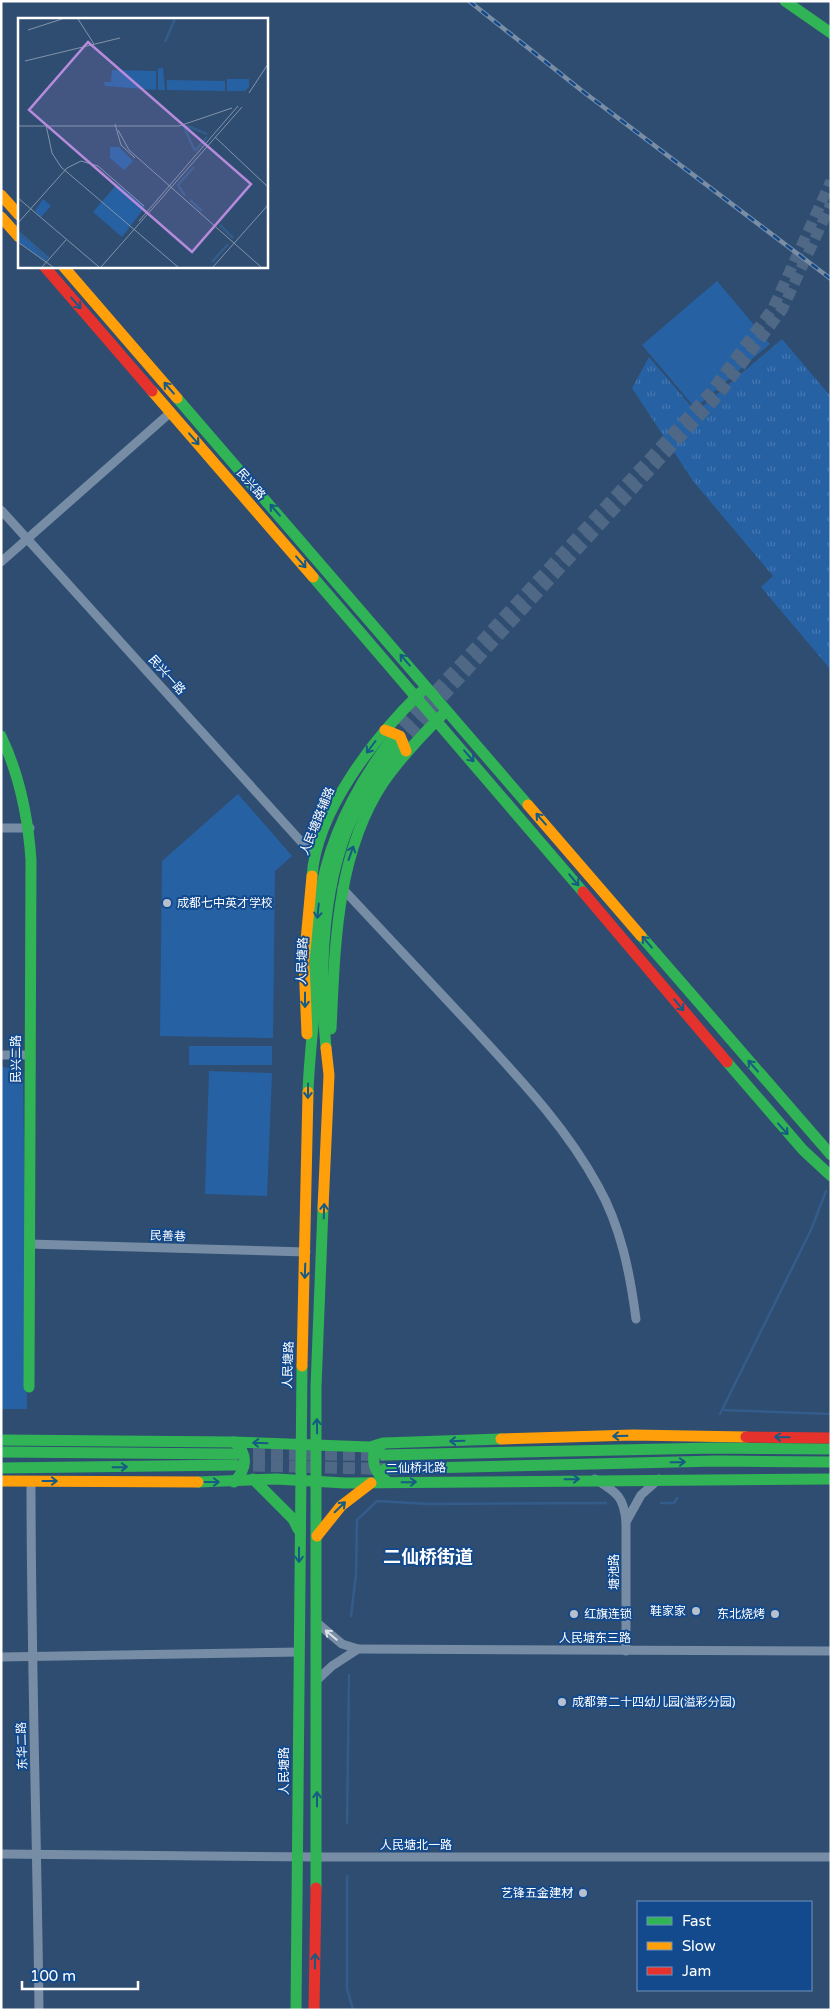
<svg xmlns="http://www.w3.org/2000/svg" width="832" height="2011" font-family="'Varela Round','Noto Sans SC',sans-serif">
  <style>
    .grass { fill: url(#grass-tufts) }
    .park { fill: #2661a4 }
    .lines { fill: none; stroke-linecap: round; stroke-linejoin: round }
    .stream { stroke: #345c8b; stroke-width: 2.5 }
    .secondary-tunnel { stroke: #4e6886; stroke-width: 11; stroke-dasharray: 11 5.5; stroke-linecap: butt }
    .primary-tunnel { stroke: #4e6886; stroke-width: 12; stroke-dasharray: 12 6; stroke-linecap: butt }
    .street { stroke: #768da5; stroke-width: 9 }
    .fast { stroke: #30b455; stroke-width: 11 }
    .slow { stroke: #ff9f0a; stroke-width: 11 }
    .jam { stroke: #e5322d; stroke-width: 11 }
    .rail-casing { stroke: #798da4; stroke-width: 4.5 }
    .rail { stroke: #134a8d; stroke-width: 2.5; stroke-dasharray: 8; stroke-linecap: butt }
    .oneway { stroke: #175a85 }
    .oneway2 { stroke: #dde2e8 }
    .poi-dot { fill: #b6c1cd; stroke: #134a8d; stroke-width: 2 }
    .labels { text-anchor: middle; stroke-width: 4; stroke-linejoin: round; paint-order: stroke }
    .street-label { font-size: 12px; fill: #fff; stroke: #134a8d }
    .poi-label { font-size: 12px; fill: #fff; stroke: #134a8d; text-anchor: start }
    .district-label { font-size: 18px; font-weight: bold; fill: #fff; stroke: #134a8d }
    .inset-river { fill: none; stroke: #345c8b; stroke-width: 2.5 }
    .inset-road { fill: none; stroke: #8294aa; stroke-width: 1 }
    .view { fill: #b68bdc; fill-opacity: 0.15; stroke: #b68bdc; stroke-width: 2.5 }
    .inset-edge { fill: none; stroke: #fff; stroke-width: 2.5 }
  </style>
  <defs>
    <pattern id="grass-tufts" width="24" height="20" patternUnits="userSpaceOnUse" patternTransform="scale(1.25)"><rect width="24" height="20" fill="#2661a4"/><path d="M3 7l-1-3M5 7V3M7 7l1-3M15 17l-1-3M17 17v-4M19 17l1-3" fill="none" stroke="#4779b2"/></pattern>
  </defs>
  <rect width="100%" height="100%" fill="#2f4d71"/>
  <polygon class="grass" points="782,339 831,397 831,670 761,587 773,576 693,481 632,388 649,357 696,412"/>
  <g class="park">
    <polygon points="717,281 770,344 695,408 642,345"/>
    <polygon points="238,794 292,856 275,871 273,1038 160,1036 162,861"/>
    <rect x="189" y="1046" width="83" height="19"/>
    <polygon points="1,1067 23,1069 27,1409 1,1409"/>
    <polygon points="209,1071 272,1073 267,1196 205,1194"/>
  </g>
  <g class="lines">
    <g class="stream">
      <polyline points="723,1410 831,1414"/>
      <polyline points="720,1414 811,1230 826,1191"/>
      <polyline points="661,1503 674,1503 677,1498"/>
      <polyline points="351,1616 356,1574 357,1520 377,1501 429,1504 606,1503"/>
      <polyline points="347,1823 349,1675"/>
      <polyline points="347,1876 347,1989 353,2009"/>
    </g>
    <g class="secondary-tunnel">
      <polyline points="391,739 709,394 773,308 831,181"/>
      <polyline points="398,746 718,396 782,310 831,204"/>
    </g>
    <g class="primary-tunnel">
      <polyline points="235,1454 384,1455"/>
      <polyline points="235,1465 385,1469"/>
    </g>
    <g class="street">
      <polyline points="1,510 315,857"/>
      <polyline points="1,562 171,412"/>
      <polyline points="1,828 30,828"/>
      <path d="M342 888C386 935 430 982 474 1029 519 1078 566 1127 598 1186 621 1227 630 1273 636 1319"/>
      <polyline points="1,1055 30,1055"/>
      <polyline points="29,1244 306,1252"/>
      <path d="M595 1479C616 1492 624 1496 626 1522L641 1495 659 1479"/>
      <path d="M31 1481C31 1657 37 1834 39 2010"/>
      <polyline points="626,1522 626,1651"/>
      <polyline points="316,1622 342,1644 358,1649 332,1666 316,1681"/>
      <polyline points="358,1649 831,1651"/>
      <polyline points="1,1657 299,1652"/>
      <polyline points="1,1854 317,1857 831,1857"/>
    </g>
    <g class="fast">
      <polyline points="785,1 831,33"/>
      <polyline points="177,398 528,805"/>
      <polyline points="313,577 583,892"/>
      <path d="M1 736C20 776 28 816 31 860L29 1387"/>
      <path d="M312 876C317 810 375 737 421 692"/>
      <polyline points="641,936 831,1155"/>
      <path d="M331 1029C335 947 336 854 383 783 401 757 421 736 443 714"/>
      <path d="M326 1048C320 982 321 908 342 844 353 809 376 776 398 746"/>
      <polyline points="727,1062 803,1150 831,1176"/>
      <path d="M308 1092C309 1061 313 1031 315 1001 316 968 314 934 319 902 327 841 355 788 391 740"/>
      <polyline points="1,1440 234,1442 370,1447 383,1443 501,1439"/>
      <path d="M234 1442C249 1454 247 1469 234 1482"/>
      <path d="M382 1444 374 1452C372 1466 376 1474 388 1482"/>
      <polyline points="1,1452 235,1454"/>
      <polyline points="384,1455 714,1448 831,1449"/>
      <polyline points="1,1468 235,1465"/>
      <polyline points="385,1469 717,1461 831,1462"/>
      <polyline points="253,1479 293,1519 298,1529"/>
      <polyline points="198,1482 276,1479 345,1483 831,1479"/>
      <polyline points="316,1888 316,1387 323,1208"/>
      <polyline points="296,2010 302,1366"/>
    </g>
    <g class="slow">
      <polyline points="1,195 19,215"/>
      <polyline points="1,217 19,237"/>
      <polyline points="63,266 177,398"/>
      <polyline points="152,391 313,577"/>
      <polyline points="385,730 400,736 406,751"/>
      <polyline points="528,805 641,936"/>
      <polyline points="307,1034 304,962 312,876"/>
      <polyline points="323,1208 329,1075 326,1048"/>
      <polyline points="302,1366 308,1092"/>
      <polyline points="501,1439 633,1435 746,1437"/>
      <polyline points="1,1481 198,1482"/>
      <polyline points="317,1536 341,1506 371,1483"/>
    </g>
    <g class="jam">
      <polyline points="44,266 152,391"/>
      <polyline points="583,892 727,1062"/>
      <polyline points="746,1437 831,1438"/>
      <polyline points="314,2010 316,1888"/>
    </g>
    <defs>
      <polyline id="rail" points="469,1 581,90 831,279"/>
    </defs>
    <use href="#rail" class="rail-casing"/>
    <use href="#rail" class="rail"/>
  </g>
  <defs><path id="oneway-shaft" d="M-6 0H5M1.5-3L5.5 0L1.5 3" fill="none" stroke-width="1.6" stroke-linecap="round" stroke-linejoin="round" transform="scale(1.25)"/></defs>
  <g class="oneway">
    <use href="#oneway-shaft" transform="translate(76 303) rotate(49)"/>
    <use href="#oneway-shaft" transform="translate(169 388) rotate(-131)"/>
    <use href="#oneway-shaft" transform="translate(194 439) rotate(49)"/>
    <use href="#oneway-shaft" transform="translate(275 510) rotate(-131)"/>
    <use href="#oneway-shaft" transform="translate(301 562) rotate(49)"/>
    <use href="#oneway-shaft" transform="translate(405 660) rotate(-131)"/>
    <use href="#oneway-shaft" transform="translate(371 747) rotate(127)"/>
    <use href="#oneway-shaft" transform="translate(469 756) rotate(49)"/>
    <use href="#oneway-shaft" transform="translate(541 819) rotate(-131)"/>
    <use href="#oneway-shaft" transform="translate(351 853) rotate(-70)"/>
    <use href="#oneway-shaft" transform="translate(574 880) rotate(50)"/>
    <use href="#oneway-shaft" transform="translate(318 911) rotate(96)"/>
    <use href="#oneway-shaft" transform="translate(647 942) rotate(-131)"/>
    <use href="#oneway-shaft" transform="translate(305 1000) rotate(90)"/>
    <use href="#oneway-shaft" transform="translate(679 1005) rotate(50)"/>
    <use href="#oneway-shaft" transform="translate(753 1066) rotate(-131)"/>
    <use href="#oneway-shaft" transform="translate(308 1091) rotate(91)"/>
    <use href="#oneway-shaft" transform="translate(783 1129) rotate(48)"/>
    <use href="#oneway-shaft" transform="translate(324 1211) rotate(-88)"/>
    <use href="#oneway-shaft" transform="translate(305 1271) rotate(92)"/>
    <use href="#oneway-shaft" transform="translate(317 1426) rotate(-91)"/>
    <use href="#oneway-shaft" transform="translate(620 1436) rotate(178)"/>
    <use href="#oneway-shaft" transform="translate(782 1437) rotate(-179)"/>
    <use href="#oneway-shaft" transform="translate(457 1441) rotate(178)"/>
    <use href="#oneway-shaft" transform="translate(260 1443) rotate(-178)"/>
    <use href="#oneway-shaft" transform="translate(678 1462) rotate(-1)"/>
    <use href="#oneway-shaft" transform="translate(120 1467) rotate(-1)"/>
    <use href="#oneway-shaft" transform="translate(572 1479) rotate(-1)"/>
    <use href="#oneway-shaft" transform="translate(50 1481)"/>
    <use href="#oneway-shaft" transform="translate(212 1482)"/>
    <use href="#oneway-shaft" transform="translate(409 1482) rotate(-1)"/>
    <use href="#oneway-shaft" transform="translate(340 1507) rotate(-44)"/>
    <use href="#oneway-shaft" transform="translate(299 1555) rotate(90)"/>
    <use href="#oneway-shaft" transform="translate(317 1799) rotate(-90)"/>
    <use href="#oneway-shaft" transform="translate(315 1961) rotate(-89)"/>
  </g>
  <use class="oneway2" href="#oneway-shaft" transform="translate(331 1635) rotate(-140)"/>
  <g class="poi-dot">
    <circle cx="167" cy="903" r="5"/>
    <circle cx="696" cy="1611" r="5"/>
    <circle cx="574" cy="1614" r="5"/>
    <circle cx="775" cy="1614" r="5"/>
    <circle cx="562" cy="1702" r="5"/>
    <circle cx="583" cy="1893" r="5"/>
  </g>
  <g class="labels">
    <g class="street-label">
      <text transform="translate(251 484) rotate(49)" y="4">民兴路</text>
      <text transform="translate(167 675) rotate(48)" y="4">民兴一路</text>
      <text transform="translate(317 821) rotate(-68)" y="4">人民塘路辅路</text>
      <text transform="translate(302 961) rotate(-88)" y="4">人民塘路</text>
      <text transform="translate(16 1059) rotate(-90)" y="4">民兴二路</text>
      <text transform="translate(168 1236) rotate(2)" y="4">民善巷</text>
      <text transform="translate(288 1365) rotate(-88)" y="4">人民塘路</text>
      <text transform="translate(416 1468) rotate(-1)" y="4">二仙桥北路</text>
      <text transform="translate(614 1572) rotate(-90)" y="4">塘池路</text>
      <text x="595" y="1642">人民塘东三路</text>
      <text transform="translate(22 1746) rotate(-92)" y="4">东华二路</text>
      <text transform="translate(284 1771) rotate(-90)" y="4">人民塘路</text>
      <text x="416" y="1849">人民塘北一路</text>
    </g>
    <g class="poi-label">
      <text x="177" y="907">成都七中英才学校</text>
      <text x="686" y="1615" text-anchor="end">鞋家家</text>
      <text x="584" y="1618">红旗连锁</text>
      <text x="765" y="1618" text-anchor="end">东北烧烤</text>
      <text x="572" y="1706">成都第二十四幼儿园(溢彩分园)</text>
      <text x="573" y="1897" text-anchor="end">艺锋五金建材</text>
    </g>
    <g class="district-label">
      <text x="428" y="1563">二仙桥街道</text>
    </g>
  </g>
  <g transform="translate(18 18)">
    <rect width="250" height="250" fill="#2f4d71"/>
    <path d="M140 50H145L147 72H140ZM94 52 138 53V72L87 68 86 64H93ZM209 61H231V69L227 73H209ZM149 62 207 63V73L149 72Z" fill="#2661a4"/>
    <path d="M92 129H101L115 143 106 152 92 140ZM99 166 127 189 104 219 75 194ZM25 181 33 188 23 199 17 193ZM0 212 31 239V240L27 243 0 223Z" fill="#2661a4"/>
    <path class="inset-river" d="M147 24 157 1M169 108 189 116M166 109 177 133M177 133 189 119M167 178 160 167 176 149M172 182 184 193M202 207 215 220M0 214 12 224M15 227 29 241M194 244 210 226"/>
    <path class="inset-road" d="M60 1 76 26M10 12 44 1M7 43 102 20M231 75 250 46M97 106 103 127 117 140M28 107 34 135 43 149 160 249M0 108H161L214 90M100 112 111 132 243 249M197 119 250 169M0 180 81 249M121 203 220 88M0 205 49 150 63 143 80 148 126 188M0 224 35 249M24 249 48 222M83 249 224 89M195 249 250 187"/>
    <path class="view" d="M70 24 233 166 174 234 11 92Z"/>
    <rect width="250" height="250" class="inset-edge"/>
  </g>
  <rect width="832" height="2011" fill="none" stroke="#ffffff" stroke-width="5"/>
  <rect x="637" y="1901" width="175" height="90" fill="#134a8d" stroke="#7192bb"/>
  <rect x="647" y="1917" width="25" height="8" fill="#30b455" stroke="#7192bb"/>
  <text x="682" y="1926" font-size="15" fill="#ffffff">Fast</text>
  <rect x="647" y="1942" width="25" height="8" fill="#ff9f0a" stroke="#7192bb"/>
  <text x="682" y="1951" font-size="15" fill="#ffffff">Slow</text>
  <rect x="647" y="1967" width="25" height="8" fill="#e5322d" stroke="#7192bb"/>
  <text x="682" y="1976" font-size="15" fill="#ffffff">Jam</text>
  <path d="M22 1981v8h116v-8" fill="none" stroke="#ffffff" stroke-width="2.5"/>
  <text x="30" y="1981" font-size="15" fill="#ffffff" stroke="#134a8d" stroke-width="4" paint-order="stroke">100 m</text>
</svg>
